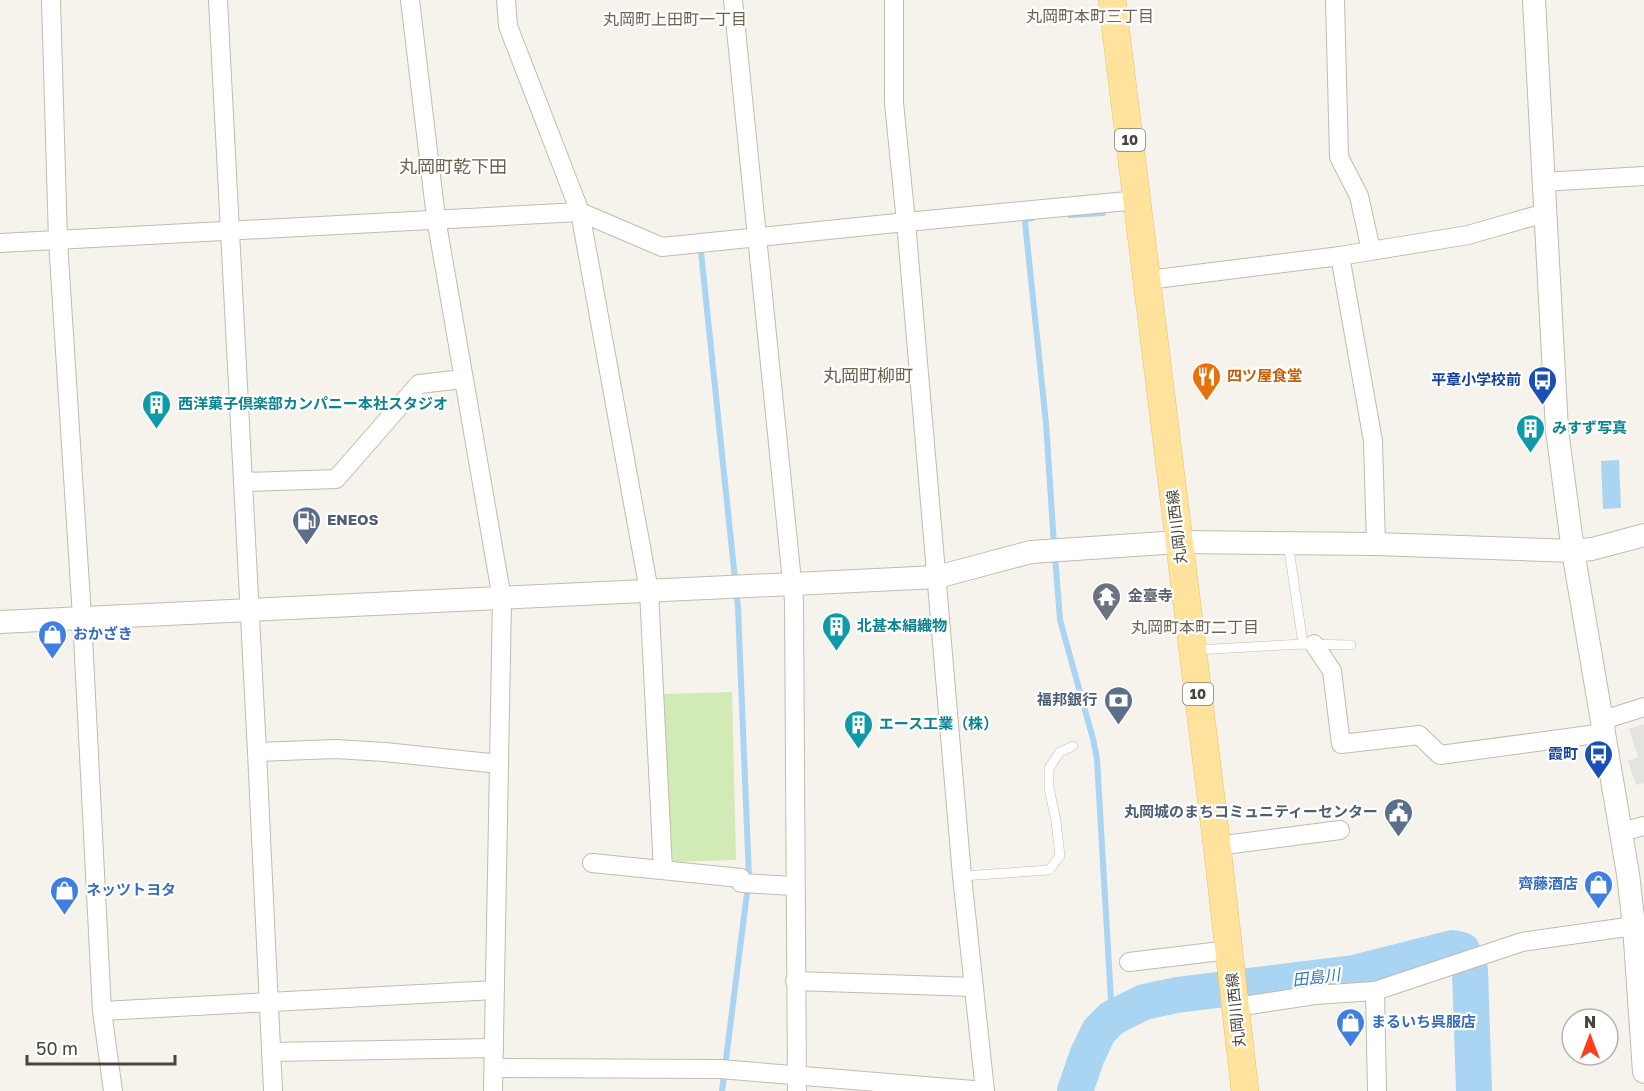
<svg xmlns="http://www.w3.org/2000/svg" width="1644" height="1091" font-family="'Golos Text','Noto Sans JP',sans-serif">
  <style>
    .green { fill: #d2eab5 }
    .parking { fill: #e5e3e0 }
    .water { fill: #a9d4f2 }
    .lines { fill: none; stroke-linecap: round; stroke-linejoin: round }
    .stream { stroke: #a9d4f2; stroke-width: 6 }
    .river { stroke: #a9d4f2; stroke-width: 36 }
    .service-casing { stroke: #c2bbae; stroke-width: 10 }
    .minor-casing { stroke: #c2bbae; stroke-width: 20 }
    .tertiary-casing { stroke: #c2bbae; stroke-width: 24 }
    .primary-casing { stroke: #e6c16a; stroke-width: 28 }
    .service { stroke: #fff; stroke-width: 9 }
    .minor { stroke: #fff; stroke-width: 18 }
    .tertiary { stroke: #fff; stroke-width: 22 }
    .primary { stroke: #ffe39c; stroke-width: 27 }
    .labels { text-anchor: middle; stroke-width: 4.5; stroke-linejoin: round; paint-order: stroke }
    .shield { fill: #fff; stroke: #817c74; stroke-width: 1.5 }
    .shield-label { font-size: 14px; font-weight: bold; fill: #4b4439 }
    .food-label { font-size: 15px; font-weight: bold; fill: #c56008; stroke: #fff; text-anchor: start }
    .transit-label { font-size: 15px; font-weight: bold; fill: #164399; stroke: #fff; text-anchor: end }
    .culture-label { font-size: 15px; font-weight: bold; fill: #0d838f; stroke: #fff; text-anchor: start }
    .service-label { font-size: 15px; font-weight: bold; fill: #4e5e75; stroke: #fff; text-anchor: end }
    .street-label { font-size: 15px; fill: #4b4439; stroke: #fff }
    .worship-label { font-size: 15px; font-weight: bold; fill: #5b616d; stroke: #fff; text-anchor: start }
    .shop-label { font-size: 15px; font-weight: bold; fill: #366cbe; stroke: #fff; text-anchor: start }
    .neighbourhood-label { font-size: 16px; fill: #6e6250; stroke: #fff }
    .water-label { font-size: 16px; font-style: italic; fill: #2e7ab2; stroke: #fff }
    .quarter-label { font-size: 18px; fill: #6e6250; stroke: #fff }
  </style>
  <rect width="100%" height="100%" fill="#f6f3ec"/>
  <polygon class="green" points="732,692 736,860 673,862 668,855 664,694"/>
  <polygon class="parking" points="1644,724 1644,783 1636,785 1628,761 1638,757 1629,729"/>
  <polygon class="water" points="1619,460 1621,508 1603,509 1601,461"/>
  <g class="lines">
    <g class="stream">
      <polyline points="1070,215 1103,213"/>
      <polyline points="1033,218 1027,219 1025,222 1046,423 1054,545"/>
      <polyline points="701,252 738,608 749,877 722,1091"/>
      <polyline points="1055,556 1060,620 1093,739 1097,759 1112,1018"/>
    </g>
    <polyline class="river" points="1075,1091 1087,1056 1099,1031 1112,1018 1144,1002 1177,995 1354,973 1453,948 1462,950 1470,970 1474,1091"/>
    <defs>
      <g id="service">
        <polyline points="1288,543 1303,644"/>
        <polyline points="1195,650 1303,644 1351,645"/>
        <polyline points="962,876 1049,870 1060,856 1056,821 1049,788 1049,768 1060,752 1073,746"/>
      </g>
      <g id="minor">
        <polyline points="51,0 58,241 82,617 102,1011 113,1091"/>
        <polyline points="218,0 257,752 273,1091"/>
        <polyline points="410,0 436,218 502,599 493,1091"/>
        <polyline points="506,0 508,26 580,212 649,591 663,870"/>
        <polyline points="733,0 794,601 797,1091"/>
        <polyline points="894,0 894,103 906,222 962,876 985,1091"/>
        <polyline points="1335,0 1339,157 1359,196 1371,250"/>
        <polyline points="1543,182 1644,176"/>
        <polyline points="0,243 580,212 662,247 906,222 1138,200"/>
        <polyline points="1340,256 1373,441 1376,544"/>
        <polyline points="1148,280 1340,256 1468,235 1545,213"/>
        <polyline points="243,482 336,479 419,384 463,379"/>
        <polyline points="1314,644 1332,671 1341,744 1419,735 1440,755 1604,733"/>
        <polyline points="1603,720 1644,707"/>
        <polyline points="257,752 335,749 385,752 499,764"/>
        <polyline points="1621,832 1644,826"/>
        <polyline points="1217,846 1340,830"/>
        <polyline points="592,863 741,878 741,883 794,886"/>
        <polyline points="1129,962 1229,950"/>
        <polyline points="795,981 974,987"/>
        <polyline points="1375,991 1377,1091"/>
        <polyline points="1236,1007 1315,995 1375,991 1522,942 1634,926"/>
        <polyline points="102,1011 495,990"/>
        <polyline points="271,1052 494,1048"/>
        <polyline points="494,1068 720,1069 985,1091"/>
      </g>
      <g id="tertiary">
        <polyline points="1534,0 1557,430 1573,551 1628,874 1634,926 1644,1072"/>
        <polyline points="0,622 937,577 1031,552 1179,542 1376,544 1573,551 1592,549 1644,535"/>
      </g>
      <polyline id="primary" points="1112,0 1217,846 1245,1091"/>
    </defs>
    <use href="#service" class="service-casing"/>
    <use href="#minor" class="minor-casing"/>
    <use href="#tertiary" class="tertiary-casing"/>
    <use href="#primary" class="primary-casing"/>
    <use href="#service" class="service"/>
    <use href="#minor" class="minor"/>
    <use href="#tertiary" class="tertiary"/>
    <use href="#primary" class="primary"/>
  </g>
  <defs>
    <symbol id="restaurant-pin" viewBox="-11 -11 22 30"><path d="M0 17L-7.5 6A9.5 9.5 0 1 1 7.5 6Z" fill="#e8710a" stroke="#fff"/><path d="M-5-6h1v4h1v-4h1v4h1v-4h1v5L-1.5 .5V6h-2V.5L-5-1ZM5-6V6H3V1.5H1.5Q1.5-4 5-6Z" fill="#fff"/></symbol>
    <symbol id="bus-pin" viewBox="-11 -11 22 30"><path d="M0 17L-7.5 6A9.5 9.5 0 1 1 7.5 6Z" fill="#1a4fb4" stroke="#fff"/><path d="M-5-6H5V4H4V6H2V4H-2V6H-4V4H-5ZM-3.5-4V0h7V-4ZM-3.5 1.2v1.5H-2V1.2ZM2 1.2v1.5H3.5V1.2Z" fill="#fff"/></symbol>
    <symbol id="building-pin" viewBox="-11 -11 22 30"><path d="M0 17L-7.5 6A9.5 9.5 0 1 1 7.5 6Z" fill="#0f9aa8" stroke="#fff"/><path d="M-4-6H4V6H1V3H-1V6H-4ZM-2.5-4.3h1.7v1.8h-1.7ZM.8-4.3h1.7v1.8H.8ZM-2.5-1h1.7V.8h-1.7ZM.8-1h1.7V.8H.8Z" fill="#fff"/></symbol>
    <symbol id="fuel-pin" viewBox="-11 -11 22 30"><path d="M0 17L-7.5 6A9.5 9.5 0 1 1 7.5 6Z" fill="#5c6f8a" stroke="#fff"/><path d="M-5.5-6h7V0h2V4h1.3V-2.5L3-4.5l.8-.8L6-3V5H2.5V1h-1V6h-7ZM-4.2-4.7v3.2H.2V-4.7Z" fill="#fff"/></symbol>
    <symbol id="temple-pin" viewBox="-11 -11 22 30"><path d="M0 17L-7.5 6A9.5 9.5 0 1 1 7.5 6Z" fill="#6b7280" stroke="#fff"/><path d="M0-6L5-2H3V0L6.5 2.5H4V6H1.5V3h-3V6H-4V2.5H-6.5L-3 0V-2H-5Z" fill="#fff"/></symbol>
    <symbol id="shop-pin" viewBox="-11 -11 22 30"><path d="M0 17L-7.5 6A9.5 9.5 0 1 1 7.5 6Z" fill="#3f7fe0" stroke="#fff"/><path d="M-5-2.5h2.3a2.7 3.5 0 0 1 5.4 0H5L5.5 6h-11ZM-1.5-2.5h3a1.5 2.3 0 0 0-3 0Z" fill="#fff"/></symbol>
    <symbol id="bank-pin" viewBox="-11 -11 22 30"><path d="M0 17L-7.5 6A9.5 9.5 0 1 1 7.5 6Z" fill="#5c6f8a" stroke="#fff"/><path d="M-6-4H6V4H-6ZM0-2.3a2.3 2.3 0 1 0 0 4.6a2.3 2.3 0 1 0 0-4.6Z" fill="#fff"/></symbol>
    <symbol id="civic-pin" viewBox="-11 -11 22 30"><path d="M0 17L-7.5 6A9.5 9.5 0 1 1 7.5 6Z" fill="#5c6f8a" stroke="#fff"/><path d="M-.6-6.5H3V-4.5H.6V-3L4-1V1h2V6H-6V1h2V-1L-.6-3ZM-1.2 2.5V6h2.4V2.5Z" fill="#fff"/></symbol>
  </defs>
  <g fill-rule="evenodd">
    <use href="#restaurant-pin" x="1190" y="360" width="33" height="45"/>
    <use href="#bus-pin" x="1526" y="364" width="33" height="45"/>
    <use href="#building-pin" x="140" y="388" width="33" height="45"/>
    <use href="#building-pin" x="1514" y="412" width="33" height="45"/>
    <use href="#fuel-pin" x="290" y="504" width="33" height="45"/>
    <use href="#temple-pin" x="1090" y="580" width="33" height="45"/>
    <use href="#building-pin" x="820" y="610" width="33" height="45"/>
    <use href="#shop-pin" x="36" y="618" width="33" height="45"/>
    <use href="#bank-pin" x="1102" y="684" width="33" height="45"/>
    <use href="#building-pin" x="842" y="708" width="33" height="45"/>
    <use href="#bus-pin" x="1582" y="738" width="33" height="45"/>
    <use href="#civic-pin" x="1382" y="796" width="33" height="45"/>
    <use href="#shop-pin" x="1582" y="868" width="33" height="45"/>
    <use href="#shop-pin" x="48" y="874" width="33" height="45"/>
    <use href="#shop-pin" x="1334" y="1006" width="33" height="45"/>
  </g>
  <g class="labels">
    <g class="shield">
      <rect x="1115" y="129" width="30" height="22" rx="4.5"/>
      <rect x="1183" y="683" width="30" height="22" rx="4.5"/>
    </g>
    <g class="shield-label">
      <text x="1130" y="145">10</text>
      <text x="1198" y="699">10</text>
    </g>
    <g class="food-label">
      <text x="1227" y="381">四ツ屋食堂</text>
    </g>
    <g class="transit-label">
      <text x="1521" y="385">平章小学校前</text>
      <text x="1578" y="759">霞町</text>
    </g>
    <g class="culture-label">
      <text x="178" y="409">西洋菓子倶楽部カンパニー本社スタジオ</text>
      <text x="1552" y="433">みすず写真</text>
      <text x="857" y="631">北甚本絹織物</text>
      <text x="879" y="729">エース工業（株）</text>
    </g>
    <g class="service-label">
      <text x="327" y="525" text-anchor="start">ENEOS</text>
      <text x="1097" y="705">福邦銀行</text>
      <text x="1378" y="817">丸岡城のまちコミュニティーセンター</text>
    </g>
    <g class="street-label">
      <text transform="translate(1177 527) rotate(-97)" y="5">丸岡川西線</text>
      <text transform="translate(1236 1010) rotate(-96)" y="5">丸岡川西線</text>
    </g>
    <g class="worship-label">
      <text x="1128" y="601">金臺寺</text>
    </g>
    <g class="shop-label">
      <text x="73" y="639">おかざき</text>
      <text x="1578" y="889" text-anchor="end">齊藤酒店</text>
      <text x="86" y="895">ネッツトヨタ</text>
      <text x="1371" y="1027">まるいち呉服店</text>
    </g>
    <g class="neighbourhood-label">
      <text x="1090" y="22">丸岡町本町三丁目</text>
      <text x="675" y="25">丸岡町上田町一丁目</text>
      <text x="1195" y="633">丸岡町本町二丁目</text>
    </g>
    <g class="water-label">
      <text transform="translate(1316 977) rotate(-7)" y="6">田島川</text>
    </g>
    <g class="quarter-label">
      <text x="453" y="173">丸岡町乾下田</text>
      <text x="868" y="382">丸岡町柳町</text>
    </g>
  </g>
  <g transform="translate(1590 1037)"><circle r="28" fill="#ffffff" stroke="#b7b4b0" stroke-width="1.5"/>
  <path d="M0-4.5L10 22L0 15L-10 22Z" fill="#fc3f1d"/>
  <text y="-9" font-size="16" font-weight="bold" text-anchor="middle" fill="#4b4439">N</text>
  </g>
  <path d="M27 1055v9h148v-9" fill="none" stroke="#4b4439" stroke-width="3"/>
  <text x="36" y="1055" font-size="18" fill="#4b4439" stroke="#ffffff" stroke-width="4.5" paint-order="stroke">50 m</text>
</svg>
